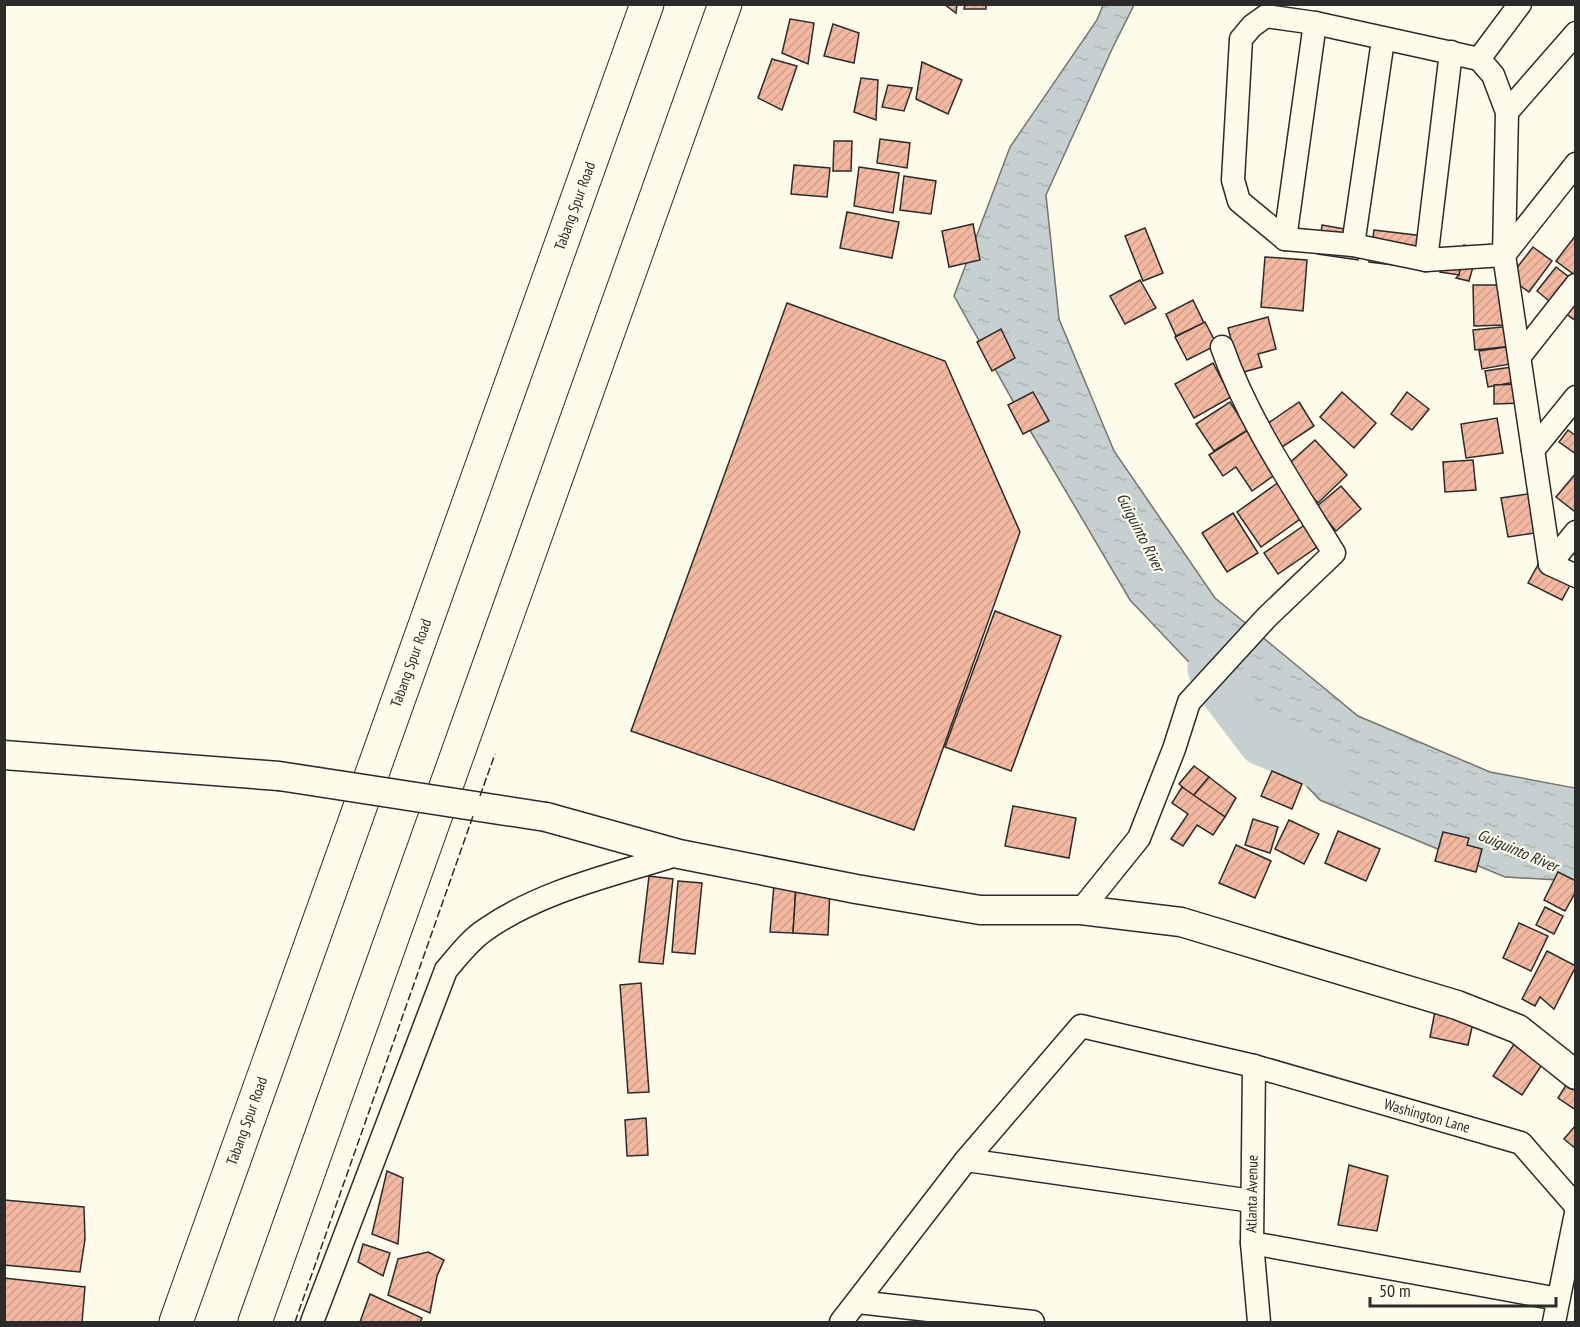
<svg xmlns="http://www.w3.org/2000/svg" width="1580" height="1327" font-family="'PT Sans Narrow',sans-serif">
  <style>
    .water { fill: url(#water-ripples); stroke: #74746e; stroke-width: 1.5 }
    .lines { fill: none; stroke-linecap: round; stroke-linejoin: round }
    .river { stroke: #c7d0d0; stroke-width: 45 }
    .building { fill: url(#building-hatch); stroke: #2b2b2b; stroke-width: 1.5 }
    .minor-casing { stroke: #2b2b2b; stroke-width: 25 }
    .tertiary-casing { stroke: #2b2b2b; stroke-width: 31 }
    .motorway-casing { stroke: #2b2b2b; stroke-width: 35 }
    .minor { stroke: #fdfbea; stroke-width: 22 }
    .tertiary { stroke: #fdfbea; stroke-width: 28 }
    .motorway { stroke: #fdfbea; stroke-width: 33 }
    .tertiary-bridge-casing { stroke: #2b2b2b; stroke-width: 31; stroke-linecap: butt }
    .tertiary-bridge { stroke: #fdfbea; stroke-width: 28 }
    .fence { stroke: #2b2b2b; stroke-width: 1.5; stroke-dasharray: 8 3; stroke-linecap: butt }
    .labels { text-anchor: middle; stroke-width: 4.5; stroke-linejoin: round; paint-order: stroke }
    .street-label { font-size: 15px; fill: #2b2b2b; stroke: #fdfbea }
    .water-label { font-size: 16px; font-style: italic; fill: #2b2b2b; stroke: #fdfbea }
  </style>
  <defs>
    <pattern id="water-ripples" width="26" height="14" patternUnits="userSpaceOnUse" patternTransform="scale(1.5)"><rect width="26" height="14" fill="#c7d0d0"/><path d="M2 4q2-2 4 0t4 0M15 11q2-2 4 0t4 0" fill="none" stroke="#abb3b3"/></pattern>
    <pattern id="building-hatch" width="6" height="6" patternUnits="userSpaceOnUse" patternTransform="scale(1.5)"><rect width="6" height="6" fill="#f2b8a0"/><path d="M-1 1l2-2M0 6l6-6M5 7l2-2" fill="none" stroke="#d09e8a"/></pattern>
  </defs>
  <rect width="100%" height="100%" fill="#fdfbea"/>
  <polygon class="water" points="1103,5 1134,5 1113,47 1046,195 1059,319 1114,451 1215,598 1358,716 1490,772 1575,788 1575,881 1505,877 1320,800 1130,600 1018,410 954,296 1010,147 1097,20"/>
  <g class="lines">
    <polyline class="river" points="1210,669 1220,689 1261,743 1324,769"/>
  </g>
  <g class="building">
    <polygon points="944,4 957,4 956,13"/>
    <polygon points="965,4 986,4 986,9 964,9"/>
    <polygon points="790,19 814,23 808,64 782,53"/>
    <polygon points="833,24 859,33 854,63 824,56"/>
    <polygon points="772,59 797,66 782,110 758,98"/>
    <polygon points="922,62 962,80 948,114 916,99"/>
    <polygon points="861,78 878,80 876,120 854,112"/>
    <polygon points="888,85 912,88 904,111 882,107"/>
    <polygon points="880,139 910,143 907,168 877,163"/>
    <polygon points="834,141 852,141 851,171 833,171"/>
    <polygon points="794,165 830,168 827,197 791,194"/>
    <polygon points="859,167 899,173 893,213 854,206"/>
    <polygon points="904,176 936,181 931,214 900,210"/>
    <polygon points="847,212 899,222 892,258 840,248"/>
    <polygon points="973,224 980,260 949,267 942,231"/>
    <polygon points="1322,225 1362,232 1358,260 1318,254"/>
    <polygon points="1145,228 1163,273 1143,281 1125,236"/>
    <polygon points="1374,230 1432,237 1428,269 1369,262"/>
    <polygon points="1576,235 1576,276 1556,261"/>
    <polygon points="1464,245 1478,249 1469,281 1456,278 1459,275"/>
    <polygon points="1533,247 1552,261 1529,292 1509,278"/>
    <polygon points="1443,249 1462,252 1459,275 1440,272"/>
    <polygon points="1265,257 1307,260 1303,311 1261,307"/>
    <polygon points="1556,267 1573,280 1554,305 1537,291"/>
    <polygon points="1140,280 1156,308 1125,324 1110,296"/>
    <polygon points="1473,285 1505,285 1506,325 1474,326"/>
    <polygon points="1193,300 1204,323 1176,336 1166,314"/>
    <polygon points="1576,300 1576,321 1565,313"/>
    <polygon points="787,303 945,361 1020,532 914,830 631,731"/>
    <polygon points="1268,317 1276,349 1258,354 1262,367 1240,373 1228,328"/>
    <polygon points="1205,322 1217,345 1187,360 1175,337"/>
    <polygon points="1511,326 1513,346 1475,350 1473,330"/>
    <polygon points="1001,329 1015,358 992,371 977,342"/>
    <polygon points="1513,346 1516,363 1482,369 1479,351"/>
    <polygon points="1213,363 1231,397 1194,418 1175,384"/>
    <polygon points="1518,366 1521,381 1488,387 1485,371"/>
    <polygon points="1521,384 1522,403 1494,404 1494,385"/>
    <polygon points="1033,392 1049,421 1023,434 1008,405"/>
    <polygon points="1342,392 1376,423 1354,448 1320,417"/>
    <polygon points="1407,392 1429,409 1412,430 1391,414"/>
    <polygon points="1230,402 1248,430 1214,451 1196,424"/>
    <polygon points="1299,402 1314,426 1276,451 1261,428"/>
    <polygon points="1497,418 1503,453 1466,458 1461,424"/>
    <polygon points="1248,430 1279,472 1252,491 1236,467 1223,476 1209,455"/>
    <polygon points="1568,430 1576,436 1576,454 1559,442"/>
    <polygon points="1315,440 1347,475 1318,503 1285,467"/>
    <polygon points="1473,460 1476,490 1445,492 1443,462"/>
    <polygon points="1576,473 1576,509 1574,511 1556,497"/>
    <polygon points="1279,482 1303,517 1261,547 1237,512"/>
    <polygon points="1341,486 1361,509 1336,531 1316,507"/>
    <polygon points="1534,493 1541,532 1508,537 1501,498"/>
    <polygon points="1233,513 1258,553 1227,572 1202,533"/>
    <polygon points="1306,524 1320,545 1278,574 1264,553"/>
    <polygon points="1545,552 1576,574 1562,600 1528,583"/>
    <polygon points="995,611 1061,636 1011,771 945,747"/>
    <polygon points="1194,766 1209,777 1193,796 1179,784"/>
    <polygon points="1272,771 1302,784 1292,809 1261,796"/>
    <polygon points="1209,777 1236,798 1225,817 1193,796"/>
    <polygon points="1182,787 1225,817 1213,835 1197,825 1183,846 1171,839 1188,814 1172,803"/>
    <polygon points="1013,806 1076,818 1069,858 1005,846"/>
    <polygon points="1253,819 1278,827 1270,853 1245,845"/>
    <polygon points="1289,820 1319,834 1304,864 1275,849"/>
    <polygon points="1338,831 1380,849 1366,881 1325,863"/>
    <polygon points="1443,832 1469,838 1467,845 1482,849 1476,872 1435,861"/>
    <polygon points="1236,845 1271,861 1255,898 1219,883"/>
    <polygon points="1558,872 1576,881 1576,891 1565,911 1544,900"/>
    <polygon points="649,876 673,879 663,964 639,962"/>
    <polygon points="678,881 702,883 695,954 672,952"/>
    <polygon points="774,884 796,886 793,933 770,932"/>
    <polygon points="796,886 830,889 828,935 793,933"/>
    <polygon points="1545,907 1563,916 1554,934 1536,925"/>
    <polygon points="1519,923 1548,936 1531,971 1503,958"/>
    <polygon points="1547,951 1576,966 1554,1009 1540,997 1535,1006 1522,999"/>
    <polygon points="641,983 649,1092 628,1093 620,985"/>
    <polygon points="1436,1006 1475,1014 1468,1045 1430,1037"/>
    <polygon points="1520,1035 1549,1054 1522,1095 1493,1076"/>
    <polygon points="1568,1082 1576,1087 1576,1110 1558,1098"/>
    <polygon points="646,1118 648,1155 627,1156 625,1120"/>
    <polygon points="1576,1125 1576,1149 1564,1139"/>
    <polygon points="1349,1165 1388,1176 1377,1231 1338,1225"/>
    <polygon points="387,1171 403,1178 398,1244 372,1234"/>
    <polygon points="4,1200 84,1207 85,1239 80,1272 4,1265"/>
    <polygon points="363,1244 390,1253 383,1276 358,1262"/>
    <polygon points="428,1252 444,1260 437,1276 430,1313 388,1295 398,1259"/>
    <polygon points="4,1278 85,1287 82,1322 4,1322"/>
    <polygon points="370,1294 422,1318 420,1322 360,1322"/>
  </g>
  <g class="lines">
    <defs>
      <g id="minor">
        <polyline points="1520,4 1479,59 1315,23 1266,16 1252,26 1241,39 1233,180 1239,201 1285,239 1353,245 1426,260 1504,255 1576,164"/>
        <polyline points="1479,59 1493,75 1507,112 1504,255 1550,564 1576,532"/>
        <polyline points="1507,112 1576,33"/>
        <polyline points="1285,239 1315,23"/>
        <polyline points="1353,245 1383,40"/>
        <polyline points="1426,260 1451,52"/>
        <polyline points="1520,356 1576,285"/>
        <polyline points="1533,450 1576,397"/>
        <polyline points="1550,564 1576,576"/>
        <path d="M1081 910 1139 838 1174 749 1189 702 1267 617 1334 553C1293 486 1248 421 1222 347"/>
        <polyline points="1254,1066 1252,1243 1259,1322"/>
        <polyline points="966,1160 1252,1201"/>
        <polyline points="1252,1243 1558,1299"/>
        <polyline points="858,1302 1033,1322"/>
        <path d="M312 1322 446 970C458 956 470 940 485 930 542 890 614 875 679 854"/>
        <polyline points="841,1322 966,1160 1081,1026 1254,1066 1521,1143 1576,1206"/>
        <polyline points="1554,1322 1576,1213"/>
      </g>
      <g id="tertiary">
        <polyline points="4,755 279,776"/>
        <polyline points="546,817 679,854 856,889 980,910 1081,910 1181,922 1457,1005 1518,1029 1576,1075"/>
      </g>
      <g id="motorway">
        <polyline points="176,1322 647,4"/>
        <polyline points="255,1322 725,4"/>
      </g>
    </defs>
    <use href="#minor" class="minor-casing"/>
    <use href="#tertiary" class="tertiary-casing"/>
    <use href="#motorway" class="motorway-casing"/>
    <use href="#minor" class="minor"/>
    <use href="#tertiary" class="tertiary"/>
    <use href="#motorway" class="motorway"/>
    <defs>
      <polyline id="tertiary-bridge" points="279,776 546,817"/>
    </defs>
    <use href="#tertiary-bridge" class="tertiary-bridge-casing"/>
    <use href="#tertiary-bridge" class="tertiary-bridge"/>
    <g class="fence">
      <polyline points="480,796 495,754"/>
      <polyline points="295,1322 473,816"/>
    </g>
  </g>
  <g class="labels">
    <g class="street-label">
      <text transform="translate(575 206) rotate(-70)" y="5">Tabang Spur Road</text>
      <text transform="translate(411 663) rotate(-70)" y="5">Tabang Spur Road</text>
      <text transform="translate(1427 1116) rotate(16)" y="5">Washington Lane</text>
      <text transform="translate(247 1121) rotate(-70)" y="5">Tabang Spur Road</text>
      <text transform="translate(1252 1194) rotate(-89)" y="5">Atlanta Avenue</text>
    </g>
    <g class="water-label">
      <text transform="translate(1141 532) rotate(63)" y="6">Guiguinto River</text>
      <text transform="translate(1518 850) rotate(23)" y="6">Guiguinto River</text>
    </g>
  </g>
  <rect width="1580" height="1327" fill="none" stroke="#2b2b2b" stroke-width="12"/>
  <path d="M1370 1297v9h186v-9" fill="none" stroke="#2b2b2b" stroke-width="3"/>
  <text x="1379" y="1297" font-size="18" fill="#2b2b2b" stroke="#fdfbea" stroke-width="4.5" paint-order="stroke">50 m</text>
</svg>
